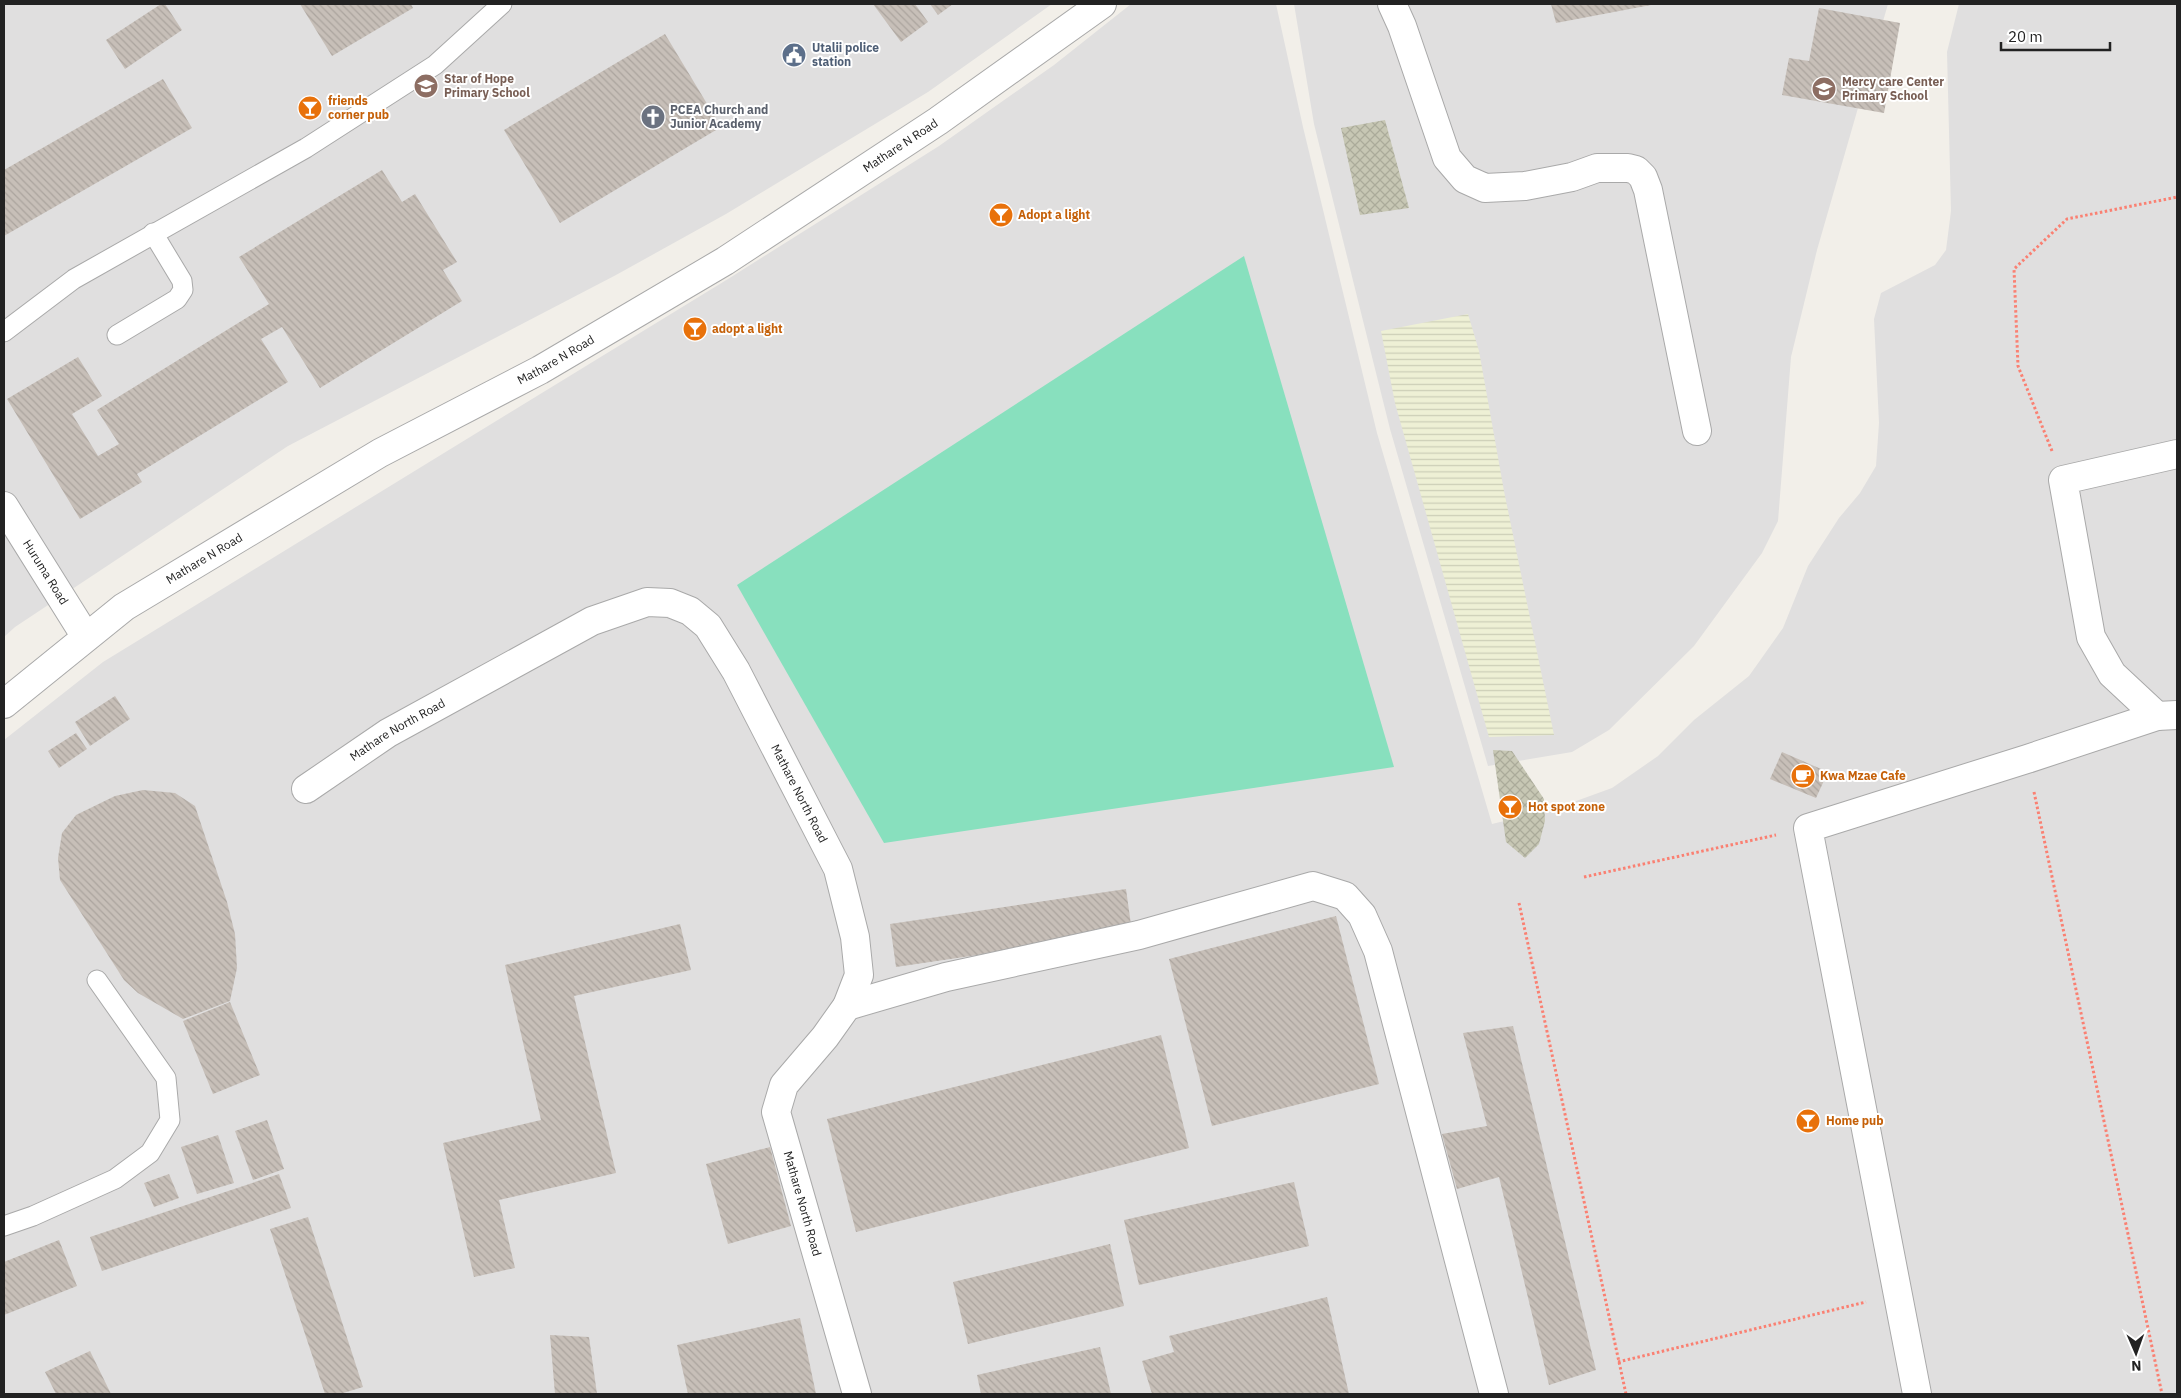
<svg xmlns="http://www.w3.org/2000/svg" width="2181" height="1398" font-family="'IBM Plex Sans',sans-serif">
  <style>
    .residential { fill: #e0dfdf }
    .construction { fill: url(#construction-cross-hatch) }
    .farmland { fill: url(#farmland-rules) }
    .pitch { fill: #88e0be }
    .building { fill: url(#building-back-hatch) }
    .lines { fill: none; stroke-linecap: round; stroke-linejoin: round }
    .lane-casing { stroke: #a9a9a9; stroke-width: 21 }
    .street-casing { stroke: #a9a9a9; stroke-width: 30 }
    .path { stroke: #fa8072; stroke-width: 3; stroke-dasharray: 2.5 2.5; stroke-linecap: butt }
    .lane { stroke: #fff; stroke-width: 19 }
    .street { stroke: #fff; stroke-width: 28 }
    .labels { text-anchor: middle; stroke-width: 4; stroke-linejoin: round; paint-order: stroke }
    .service-label { font-size: 12px; font-weight: bold; fill: #4e5e75; stroke: #fff; text-anchor: start }
    .education-label { font-size: 12px; font-weight: bold; fill: #785e54; stroke: #fff; text-anchor: start }
    .food-label { font-size: 12px; font-weight: bold; fill: #c56008; stroke: #fff; text-anchor: start }
    .worship-label { font-size: 12px; font-weight: bold; fill: #5b616d; stroke: #fff; text-anchor: start }
    .street-label { font-size: 12px; fill: #222; stroke: #fff }
  </style>
  <defs>
    <pattern id="construction-cross-hatch" width="8" height="8" patternUnits="userSpaceOnUse" patternTransform="scale(1.25)"><rect width="8" height="8" fill="#c7c7b4"/><path d="M0 0l8 8M0 8l8-8" fill="none" stroke="#abab9a"/></pattern>
    <pattern id="farmland-rules" width="6" height="5" patternUnits="userSpaceOnUse" patternTransform="scale(1.25)"><rect width="6" height="5" fill="#eef0d5"/><path d="M0 2.5h6" fill="none" stroke="#ccceb7"/></pattern>
    <pattern id="building-back-hatch" width="6" height="6" patternUnits="userSpaceOnUse" patternTransform="scale(1.25)"><rect width="6" height="6" fill="#c7bfb8"/><path d="M-1 5l2 2M0 0l6 6M5-1l2 2" fill="none" stroke="#aba49e"/></pattern>
  </defs>
  <rect width="100%" height="100%" fill="#f2efe9"/>
  <g class="residential">
    <polygon points="4,4 1052,4 928,92 726,214 616,275 288,446 15,627 4,637"/>
    <polygon points="1131,4 1276,4 1303,127 1377,433 1492,824 1557,808 1612,788 1658,756 1694,720 1749,676 1783,628 1808,566 1839,518 1860,493 1876,466 1879,423 1874,319 1881,293 1935,265 1946,250 1951,211 1947,52 1959,4 2177,4 2177,1394 4,1394 4,740 103,662 728,279 939,146 1054,65"/>
    <polygon points="1294,4 1888,4 1817,250 1791,357 1778,521 1762,553 1694,646 1609,730 1572,752 1488,766 1390,429 1314,124"/>
  </g>
  <g class="construction">
    <polygon points="1385,120 1409,208 1360,215 1341,128"/>
    <polygon points="1493,750 1512,751 1544,799 1545,821 1539,844 1525,858 1506,842"/>
  </g>
  <polygon class="farmland" points="1468,314 1479,351 1504,491 1554,735 1489,737 1395,403 1381,331"/>
  <polygon class="pitch" points="1244,256 1394,767 884,843 737,585"/>
  <g class="building">
    <polygon points="161,4 165,4 182,30 125,69 106,40"/>
    <polygon points="300,4 411,4 413,8 332,56"/>
    <polygon points="873,4 915,4 928,22 901,42"/>
    <polygon points="930,4 953,4 938,15"/>
    <polygon points="1551,4 1651,4 1651,5 1556,23"/>
    <polygon points="1819,8 1900,23 1884,113 1782,95 1789,58 1809,61"/>
    <polygon points="665,34 721,127 560,223 504,130"/>
    <polygon points="163,79 192,128 4,236 4,170"/>
    <polygon points="382,170 402,202 415,194 457,262 443,270 462,301 320,388 282,327 261,339 288,382 137,474 142,482 80,519 7,399 78,357 102,396 72,414 98,456 119,444 97,410 269,304 239,257"/>
    <polygon points="115,696 130,719 90,746 75,722"/>
    <polygon points="76,733 87,749 59,768 48,751"/>
    <polygon points="1782,752 1828,772 1816,798 1770,779"/>
    <polygon points="143,790 175,793 195,806 227,902 235,934 237,968 230,1001 183,1019 138,993 124,980 60,880 58,858 62,833 76,815 115,796"/>
    <polygon points="1126,889 1132,932 896,967 890,924"/>
    <polygon points="1336,916 1379,1084 1212,1126 1169,959"/>
    <polygon points="680,924 691,970 574,996 616,1173 499,1200 515,1268 474,1277 443,1143 541,1120 505,965"/>
    <polygon points="230,1002 260,1075 213,1094 183,1021"/>
    <polygon points="1513,1026 1596,1370 1549,1385 1499,1177 1457,1189 1442,1134 1487,1126 1463,1033"/>
    <polygon points="1161,1035 1189,1148 856,1232 827,1119"/>
    <polygon points="267,1120 284,1169 253,1180 235,1131"/>
    <polygon points="218,1135 234,1183 197,1194 181,1147"/>
    <polygon points="770,1147 791,1226 728,1244 706,1164"/>
    <polygon points="169,1174 179,1198 154,1207 144,1183"/>
    <polygon points="279,1174 291,1208 102,1271 90,1237"/>
    <polygon points="1294,1182 1309,1246 1139,1285 1124,1220"/>
    <polygon points="308,1217 363,1387 340,1394 325,1394 270,1229"/>
    <polygon points="59,1240 77,1286 4,1315 4,1262"/>
    <polygon points="1110,1244 1124,1306 968,1344 953,1282"/>
    <polygon points="1327,1297 1349,1394 1152,1394 1142,1361 1174,1352 1169,1336"/>
    <polygon points="800,1318 816,1394 688,1394 677,1345"/>
    <polygon points="550,1335 589,1337 597,1394 555,1394"/>
    <polygon points="1100,1347 1111,1394 981,1394 977,1375"/>
    <polygon points="90,1351 111,1394 56,1394 45,1372"/>
  </g>
  <g class="lines">
    <defs>
      <g id="lane">
        <polyline points="4,332 74,279 306,148 435,65 502,4"/>
        <polyline points="117,335 177,299 183,290 182,281 153,233"/>
        <polyline points="4,1226 33,1216 115,1179 150,1153 170,1120 166,1078 97,980"/>
      </g>
      <g id="street">
        <polyline points="1392,4 1402,26 1447,158 1465,179 1485,188 1525,186 1572,177 1597,168 1628,168 1636,170 1643,177 1648,190 1697,431"/>
        <path id="s1" d="M4 506 86 637"/>
        <path id="s2" d="M4 704 124 607 380 453 540 370 725 261 938 121 1102 4"/>
        <polyline points="2157,716 2112,674 2091,637 2063,480 2177,454"/>
        <path id="s3" d="M306 789 388 733 592 621 647 602 670 603 690 611 708 626 736 671 838 869 855 937 859 975 847 1006 825 1037 784 1085 776 1112 857 1394"/>
        <polyline points="847,1006 946,977 1139,935 1313,886 1345,896 1362,915 1378,951 1494,1394"/>
        <polyline points="1917,1394 1808,828 2027,759 2157,716 2177,715"/>
      </g>
    </defs>
    <use href="#lane" class="lane-casing"/>
    <use href="#street" class="street-casing"/>
    <g class="path">
      <polyline points="2052,451 2018,366 2014,269 2067,219 2177,197"/>
      <polyline points="2034,792 2162,1394"/>
      <polyline points="1584,877 1776,835"/>
      <polyline points="1519,903 1626,1394"/>
      <polyline points="1618,1362 1866,1302"/>
    </g>
    <use href="#lane" class="lane"/>
    <use href="#street" class="street"/>
  </g>
  <defs>
    <symbol id="civic-disc" viewBox="-11 -11 22 22"><circle r="9.5" fill="#5c6f8a" stroke="#fff"/><path d="M-.6-6.5H3V-4.5H.6V-3L4-1V1h2V6H-6V1h2V-1L-.6-3ZM-1.2 2.5V6h2.4V2.5Z" fill="#fff"/></symbol>
    <symbol id="school-disc" viewBox="-11 -11 22 22"><circle r="9.5" fill="#8d6e63" stroke="#fff"/><path d="M0-5L7-2L0 1L-7-2ZM-4 1L0 2.5L4 1V4Q0 6-4 4Z" fill="#fff"/></symbol>
    <symbol id="bar-disc" viewBox="-11 -11 22 22"><circle r="9.5" fill="#e8710a" stroke="#fff"/><path d="M-6-5H6L.8 .8V4.5H3.5V6h-7V4.5H-.8V.8Z" fill="#fff"/></symbol>
    <symbol id="church-disc" viewBox="-11 -11 22 22"><circle r="9.5" fill="#6b7280" stroke="#fff"/><path d="M-1.2-6h2.4v3.5h3.3v2.4h-3.3V6h-2.4V-.1h-3.3v-2.4h3.3Z" fill="#fff"/></symbol>
    <symbol id="cafe-disc" viewBox="-11 -11 22 22"><circle r="9.5" fill="#e8710a" stroke="#fff"/><path d="M-5.5-4.5H6V0H3Q3 3.5 0 3.5H-2.5Q-5.5 3.5-5.5 0ZM3-3.2v2h1.7v-2ZM-6 4.5H4V6H-6Z" fill="#fff"/></symbol>
  </defs>
  <g fill-rule="evenodd">
    <use href="#civic-disc" x="780" y="41" width="28" height="28"/>
    <use href="#school-disc" x="412" y="72" width="28" height="28"/>
    <use href="#school-disc" x="1810" y="75" width="28" height="28"/>
    <use href="#bar-disc" x="296" y="94" width="28" height="28"/>
    <use href="#church-disc" x="639" y="103" width="28" height="28"/>
    <use href="#bar-disc" x="987" y="201" width="28" height="28"/>
    <use href="#bar-disc" x="681" y="315" width="28" height="28"/>
    <use href="#cafe-disc" x="1789" y="762" width="28" height="28"/>
    <use href="#bar-disc" x="1496" y="793" width="28" height="28"/>
    <use href="#bar-disc" x="1794" y="1107" width="28" height="28"/>
  </g>
  <g class="labels">
    <g class="service-label">
      <text x="812" y="52">Utalii police<tspan x="812" dy="14">station</tspan></text>
    </g>
    <g class="education-label">
      <text x="444" y="83">Star of Hope<tspan x="444" dy="14">Primary School</tspan></text>
      <text x="1842" y="86">Mercy care Center<tspan x="1842" dy="14">Primary School</tspan></text>
    </g>
    <g class="food-label">
      <text x="328" y="105">friends<tspan x="328" dy="14">corner pub</tspan></text>
      <text x="1018" y="219">Adopt a light</text>
      <text x="712" y="333">adopt a light</text>
      <text x="1820" y="780">Kwa Mzae Cafe</text>
      <text x="1528" y="811">Hot spot zone</text>
      <text x="1826" y="1125">Home pub</text>
    </g>
    <g class="worship-label">
      <text x="670" y="114">PCEA Church and<tspan x="670" dy="14">Junior Academy</tspan></text>
    </g>
    <g class="street-label">
      <text dy="4" stroke="none"><textPath href="#s2" startOffset="1058">Mathare N Road</textPath></text>
      <text dy="4" stroke="none"><textPath href="#s2" startOffset="652">Mathare N Road</textPath></text>
      <text dy="4" stroke="none"><textPath href="#s2" startOffset="248">Mathare N Road</textPath></text>
      <text dy="4" stroke="none"><textPath href="#s1" startOffset="78">Huruma Road</textPath></text>
      <text dy="4" stroke="none"><textPath href="#s3" startOffset="109">Mathare North Road</textPath></text>
      <text dy="4" stroke="none"><textPath href="#s3" startOffset="649">Mathare North Road</textPath></text>
      <text dy="4" stroke="none"><textPath href="#s3" startOffset="1100">Mathare North Road</textPath></text>
    </g>
  </g>
  <rect width="2181" height="1398" fill="none" stroke="#222222" stroke-width="10"/>
  <g transform="translate(2136 1353) rotate(178)" stroke="#ffffff" stroke-width="4" paint-order="stroke">
  <path d="M0-4L9 19L0 12L-9 19Z" fill="#222222"/>
  <text y="-8" font-size="14" font-weight="bold" text-anchor="middle" fill="#222222">N</text>
  </g>
  <path d="M2001 42v8h109v-8" fill="none" stroke="#222222" stroke-width="2.5"/>
  <text x="2008" y="42" font-size="15" fill="#222222" stroke="#ffffff" stroke-width="4" paint-order="stroke">20 m</text>
</svg>
